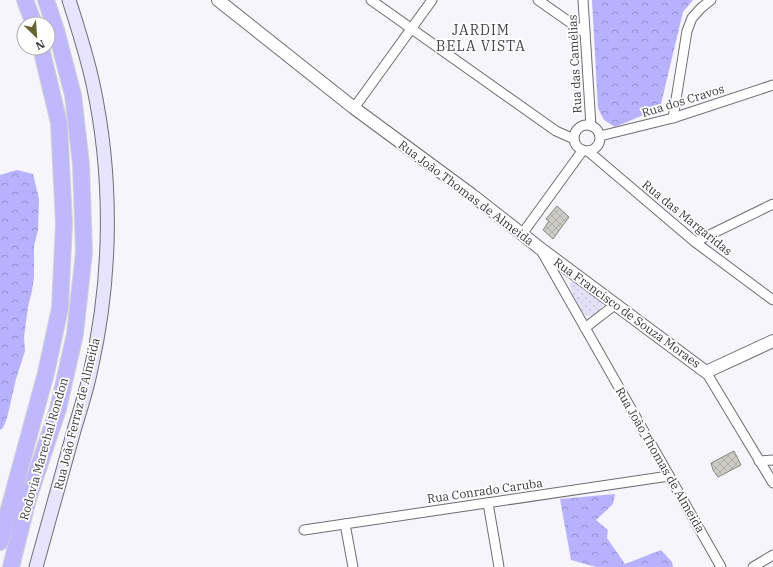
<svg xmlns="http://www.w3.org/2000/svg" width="773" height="567" font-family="'IBM Plex Serif',serif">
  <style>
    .grass { fill: url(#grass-dots) }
    .forest { fill: url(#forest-crowns) }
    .building { fill: url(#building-cross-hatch); stroke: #878781 }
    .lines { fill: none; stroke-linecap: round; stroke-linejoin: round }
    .minor-casing { stroke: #6f6f74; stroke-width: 11 }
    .tertiary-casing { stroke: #6f6f74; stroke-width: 14 }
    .secondary-casing { stroke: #6f6f74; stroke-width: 15 }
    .trunk-casing { stroke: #d3d3d4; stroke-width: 18 }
    .minor { stroke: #fff; stroke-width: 9 }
    .tertiary { stroke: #fff; stroke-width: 12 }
    .secondary { stroke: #e7e4fe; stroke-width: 13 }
    .trunk { stroke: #bfb8fc; stroke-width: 16 }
    .labels { text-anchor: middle; stroke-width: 3.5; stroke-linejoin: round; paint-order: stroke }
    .street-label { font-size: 12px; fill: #39393b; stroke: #fff }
    .quarter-label { font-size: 14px; letter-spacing: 1px; fill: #454449; stroke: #fff }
  </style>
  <defs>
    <pattern id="grass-dots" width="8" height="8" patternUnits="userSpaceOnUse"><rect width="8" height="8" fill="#e2e1f8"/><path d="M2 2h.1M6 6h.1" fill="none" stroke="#c3c2d6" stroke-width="1.8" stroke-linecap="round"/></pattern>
    <pattern id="forest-crowns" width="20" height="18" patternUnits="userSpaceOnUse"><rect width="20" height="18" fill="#b8b2fe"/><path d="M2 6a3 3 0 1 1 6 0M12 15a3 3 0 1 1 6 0" fill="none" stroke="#9792cf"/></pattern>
    <pattern id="building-cross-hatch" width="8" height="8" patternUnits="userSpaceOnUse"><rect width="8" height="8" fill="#ccccc5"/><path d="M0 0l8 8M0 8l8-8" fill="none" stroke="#b0b0aa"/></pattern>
  </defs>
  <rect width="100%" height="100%" fill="#f5f5fb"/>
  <path class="grass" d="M573 280 601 298 603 303C600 312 591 323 583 312 578 305 574 295 570 287V283Z"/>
  <g class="forest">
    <polygon points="592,0 693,0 683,12 660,108 615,127 604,120 598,108"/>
    <polygon points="17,170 33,174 39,199 38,230 34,246 34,277 32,291 28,307 24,337 25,351 16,379 7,418 3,428 0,430 0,175"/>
    <polygon points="615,494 613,504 596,520 608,530 607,538 625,564 661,550 672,562 673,567 596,567 571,560 560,499"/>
  </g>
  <g class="building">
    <polygon points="557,206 569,217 553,239 543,230 549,221 546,219"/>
    <polygon points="734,451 741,465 718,477 713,470 711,463"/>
  </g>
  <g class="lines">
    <defs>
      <g id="minor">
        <polyline points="371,0 556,131 574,139"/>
        <polyline points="538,0 585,33"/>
        <polyline points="583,0 591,126"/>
        <polyline points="354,108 432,0"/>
        <polyline points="673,118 687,31 692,18 701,8 711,0"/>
        <circle cx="587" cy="138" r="13"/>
        <polyline points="600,136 673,118 773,85"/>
        <polyline points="588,151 695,242 773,300"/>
        <polyline points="522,234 583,150"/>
        <polyline points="695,242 773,204"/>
        <polyline points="542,252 721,567"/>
        <polyline points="585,328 616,304"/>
        <polyline points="706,372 773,483"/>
        <polyline points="759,461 773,460"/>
        <polyline points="488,503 499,567"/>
        <polyline points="345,524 353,567"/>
        <polyline points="304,530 669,476"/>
        <polyline points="753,567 773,555"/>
      </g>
      <polyline id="tertiary" points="218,0 354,108 472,195 541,249 706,372 773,341"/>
      <path id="secondary" d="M36 567C49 521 62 474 75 427 81 408 87 389 91 369 112 277 113 177 93 84 87 56 78 28 69 0"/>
      <g id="trunk">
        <polyline points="25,0 34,24"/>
        <polyline points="0,542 46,373 60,308 64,223 59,123 41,48"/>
        <polyline points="11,567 28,499 58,409 75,334 84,252 81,164 73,95 56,30 46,0"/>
      </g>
    </defs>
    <use href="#minor" class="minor-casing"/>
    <use href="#tertiary" class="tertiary-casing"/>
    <use href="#secondary" class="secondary-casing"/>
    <use href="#trunk" class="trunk-casing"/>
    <use href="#minor" class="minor"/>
    <use href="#tertiary" class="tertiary"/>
    <use href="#secondary" class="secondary"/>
    <use href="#trunk" class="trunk"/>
  </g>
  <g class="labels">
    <g class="street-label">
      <text transform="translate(575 64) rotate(-93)" y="4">Rua das Camélias</text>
      <text transform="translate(683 101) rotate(-17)" y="4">Rua dos Cravos</text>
      <text transform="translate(466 193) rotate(37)" y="4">Rua João Thomas de Almeida</text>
      <text transform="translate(687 218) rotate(39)" y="4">Rua das Margaridas</text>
      <text transform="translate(627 313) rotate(36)" y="4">Rua Francisco de Souza Moraes</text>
      <text transform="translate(77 414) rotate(-76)" y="4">Rua João Ferraz de Almeida</text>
      <text transform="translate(44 449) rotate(-74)" y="4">Rodovia Marechal Rondon</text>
      <text transform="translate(660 460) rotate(60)" y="4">Rua João Thomas de Almeida</text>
      <text transform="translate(485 491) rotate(-8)" y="4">Rua Conrado Caruba</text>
    </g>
    <g class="quarter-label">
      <text x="481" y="35">JARDIM<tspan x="481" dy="16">BELA VISTA</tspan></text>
    </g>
  </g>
  <g transform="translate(36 36) rotate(155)"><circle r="19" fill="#ffffff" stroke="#b0b0b1"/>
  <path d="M0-3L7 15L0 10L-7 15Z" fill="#666532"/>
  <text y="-6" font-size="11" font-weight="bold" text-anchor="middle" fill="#39393b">N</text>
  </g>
</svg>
